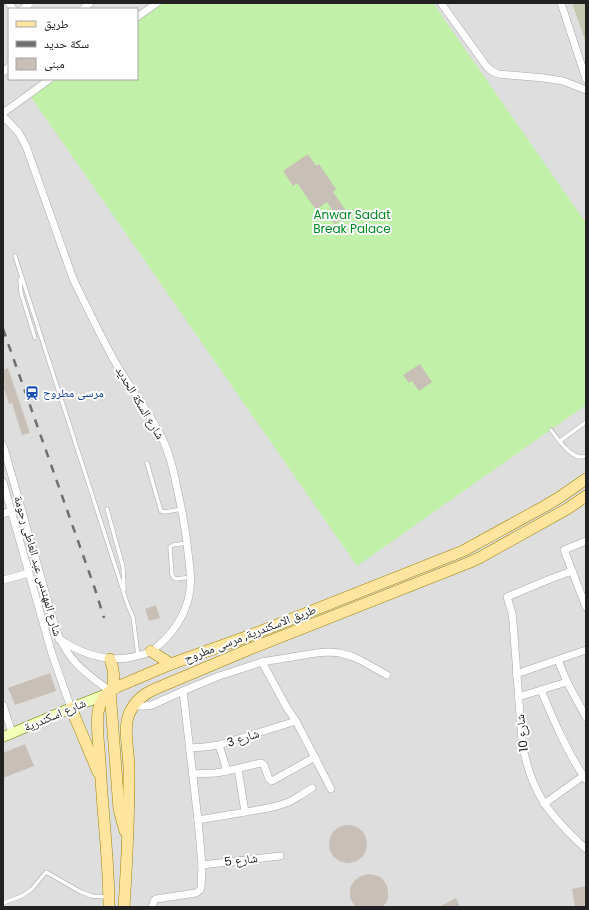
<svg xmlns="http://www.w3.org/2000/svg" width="589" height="910" font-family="Poppins,'Noto Naskh Arabic',sans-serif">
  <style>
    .residential { fill: #dfdede; fill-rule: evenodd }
    .construction { fill: #c5c8b1 }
    .grass { fill: #c1f1a9 }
    .building { fill: #c8c0b6 }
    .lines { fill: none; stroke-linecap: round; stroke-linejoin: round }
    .lane-casing { stroke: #a8a8a8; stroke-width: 4.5 }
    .street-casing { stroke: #a8a8a8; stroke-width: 8 }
    .secondary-casing { stroke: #5f8100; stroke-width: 11 }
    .primary-casing { stroke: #9f8300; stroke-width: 12 }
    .lane { stroke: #fff; stroke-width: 3.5 }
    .street { stroke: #fff; stroke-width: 7 }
    .secondary { stroke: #f1ffb9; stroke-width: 10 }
    .primary { stroke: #ffe5a0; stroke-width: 11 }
    .rail { stroke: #6f6f6f; stroke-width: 2.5; stroke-dasharray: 8 8; stroke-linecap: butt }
    .labels { text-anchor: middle; stroke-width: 4; stroke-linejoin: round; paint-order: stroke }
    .park-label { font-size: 12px; fill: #018821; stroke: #fff }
    .transit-label { font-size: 12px; fill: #164399; stroke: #fff; text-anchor: start }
    .street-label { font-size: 12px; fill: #212121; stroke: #fff }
  </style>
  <rect width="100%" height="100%" fill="#f2f0e7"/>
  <path class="residential" d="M3 3H586V907H3ZM9 9H137V79H9Z"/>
  <polygon class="construction" points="572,3 586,3 586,43"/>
  <polygon class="grass" points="164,3 433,3 586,223 586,405 357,566 31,97 56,79 137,79 137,22"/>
  <g class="building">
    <polygon points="308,154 316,166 319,164 336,189 333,192 349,215 335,224 330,218 335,214 327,202 316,210 297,183 293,186 283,171"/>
    <polygon points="420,364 432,382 419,391 412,381 409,383 403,375"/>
    <polygon points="8,368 30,433 22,435 12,403 9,404 3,385 5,385 3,377 3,370"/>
    <polygon points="156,605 160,618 149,621 145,609"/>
    <polygon points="50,673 56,691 15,705 8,688"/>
    <polygon points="25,744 34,766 3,778 3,753"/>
    <circle cx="348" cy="844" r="19"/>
    <polygon points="369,874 375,875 380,877 384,881 387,886 388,892 388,898 386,903 382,907 356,907 352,902 350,897 350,891 351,886 354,881 359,877 364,875"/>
    <polygon points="586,886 586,907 575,907 572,889"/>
    <polygon points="456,898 460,907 439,907"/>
  </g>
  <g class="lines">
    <defs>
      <g id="lane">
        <polyline points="15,256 128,606 133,617 138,656"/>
        <polyline points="20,279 21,293 35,338"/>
        <path d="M551 430C558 439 573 462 586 456"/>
        <polyline points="560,441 586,422"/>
        <polyline points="147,463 161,511 165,512 182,509"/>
        <polyline points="107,509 123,567 124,590"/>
        <polyline points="187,543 173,545 170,547 172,575 174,578 176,579 191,577"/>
        <polyline points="3,903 22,896 32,889 46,872 81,892 92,896 108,897"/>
      </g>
      <g id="street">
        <polyline points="9,3 13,9"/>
        <polyline points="441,3 487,67 492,71 498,74 544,78 563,81 586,90"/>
        <polyline points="561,3 586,79"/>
        <polyline points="23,9 30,3"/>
        <polyline points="83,9 90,3"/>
        <polyline points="137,17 157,3"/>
        <polyline points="3,72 9,67"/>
        <polyline points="3,113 50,79"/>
        <path d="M3 116 19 133 26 146 71 273 75 283C89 311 102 340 118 367 133 392 152 415 164 442 170 456 174 472 177 488 182 510 186 531 188 553 190 567 192 582 189 596 184 618 171 636 153 650 148 654 140 655 133 657 106 663 82 654 59 639"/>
        <path d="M3 445 56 630C69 662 83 671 110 691"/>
        <polyline points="3,482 52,654 71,708"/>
        <polyline points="3,514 11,511"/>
        <polyline points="586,541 564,550 586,607"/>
        <path d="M572 571 550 579 507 597 512 613 513 622 522 741C530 792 549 815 586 849"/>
        <polyline points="3,580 29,573"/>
        <polyline points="558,660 567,682 586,717"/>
        <polyline points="262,662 287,708 296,721 331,789"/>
        <polyline points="516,674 586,650"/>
        <path d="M541 690C554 721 567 752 586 780"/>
        <polyline points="518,697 567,682"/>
        <polyline points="3,705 12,733"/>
        <polyline points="133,706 146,706 152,705 183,691 219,676 262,662 316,653 329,652 340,653 351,656 360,660 387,675"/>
        <polyline points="219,745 227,771"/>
        <polyline points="189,748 204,747 219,745 296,721"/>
        <polyline points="238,769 245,812"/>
        <polyline points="192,774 216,773 227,771 261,763 264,765 269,779 272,781 315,757"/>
        <polyline points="544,804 586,774"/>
        <polyline points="198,820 263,809 277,806 289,802 301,795 312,788"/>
        <polyline points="202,865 280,856"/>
        <polyline points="152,907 154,901 156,899 196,893 200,890 201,888 202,865 198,820 183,691"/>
      </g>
      <polyline id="secondary" points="3,737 71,708 107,694"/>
      <g id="primary">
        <polyline points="151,651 171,664"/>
        <path d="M110 659C114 669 115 678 112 689"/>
        <polyline points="110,691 119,809 121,817 125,831"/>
        <polyline points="71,708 98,772"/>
        <path d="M109 907C109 858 102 810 100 761 99 747 96 726 98 712 100 701 107 692 117 687L171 664 246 637 463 551 545 506 560 497 586 479"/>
        <path d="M124 907C127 861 129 815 129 769 129 752 123 729 129 714 134 702 143 694 155 689L250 649 468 563 479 558 567 509 586 496"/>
      </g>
    </defs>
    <use href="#lane" class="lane-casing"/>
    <use href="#street" class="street-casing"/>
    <use href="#secondary" class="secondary-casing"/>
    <use href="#primary" class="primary-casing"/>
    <use href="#lane" class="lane"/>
    <use href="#street" class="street"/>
    <use href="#secondary" class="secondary"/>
    <use href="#primary" class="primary"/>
    <polyline class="rail" points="3,329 95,589 104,618"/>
  </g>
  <defs>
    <symbol id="station-bare" viewBox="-9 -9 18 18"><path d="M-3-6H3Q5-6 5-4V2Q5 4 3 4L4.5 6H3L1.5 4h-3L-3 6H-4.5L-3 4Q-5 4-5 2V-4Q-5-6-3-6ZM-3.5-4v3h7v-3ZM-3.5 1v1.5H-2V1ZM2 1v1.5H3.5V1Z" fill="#1a4fb4" stroke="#fff" stroke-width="2.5" paint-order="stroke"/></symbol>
  </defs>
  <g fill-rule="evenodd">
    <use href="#station-bare" x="22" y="383" width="20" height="20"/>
  </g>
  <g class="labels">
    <g class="park-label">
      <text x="352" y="219">Anwar Sadat<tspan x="352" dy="14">Break Palace</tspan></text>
    </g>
    <g class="transit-label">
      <text x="43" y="397">مرسى مطروح</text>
    </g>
    <g class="street-label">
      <text transform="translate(140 403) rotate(59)" y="4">شارع السكة الحديد</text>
      <text transform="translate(38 566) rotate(74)" y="4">شارع المهندس عبد العاطى رحومة</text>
      <text transform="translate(250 634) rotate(-21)" y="4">طريق الاسكندرية, مرسى مطروح</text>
      <text transform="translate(55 715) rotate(-23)" y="4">شارع اسكندرية</text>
      <text transform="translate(522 733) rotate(-96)" y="4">شارع 10</text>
      <text transform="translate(243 738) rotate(-18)" y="4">شارع 3</text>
      <text transform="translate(241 860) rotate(-7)" y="4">شارع 5</text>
    </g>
  </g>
  <rect width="589" height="910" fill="none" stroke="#212121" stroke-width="8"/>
  <rect x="8" y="8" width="130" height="72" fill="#ffffff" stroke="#a6a6a6"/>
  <rect x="16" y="21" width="20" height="6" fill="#ffe5a0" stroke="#a6a6a6"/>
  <text x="44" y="28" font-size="12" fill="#212121">طريق</text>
  <rect x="16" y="41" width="20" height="6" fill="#6f6f6f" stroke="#a6a6a6"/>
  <text x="44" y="48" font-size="12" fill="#212121">سكة حديد</text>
  <rect x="16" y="58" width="20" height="12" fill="#c8c0b6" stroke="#a6a6a6"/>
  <text x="44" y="68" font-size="12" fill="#212121">مبنى</text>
</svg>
